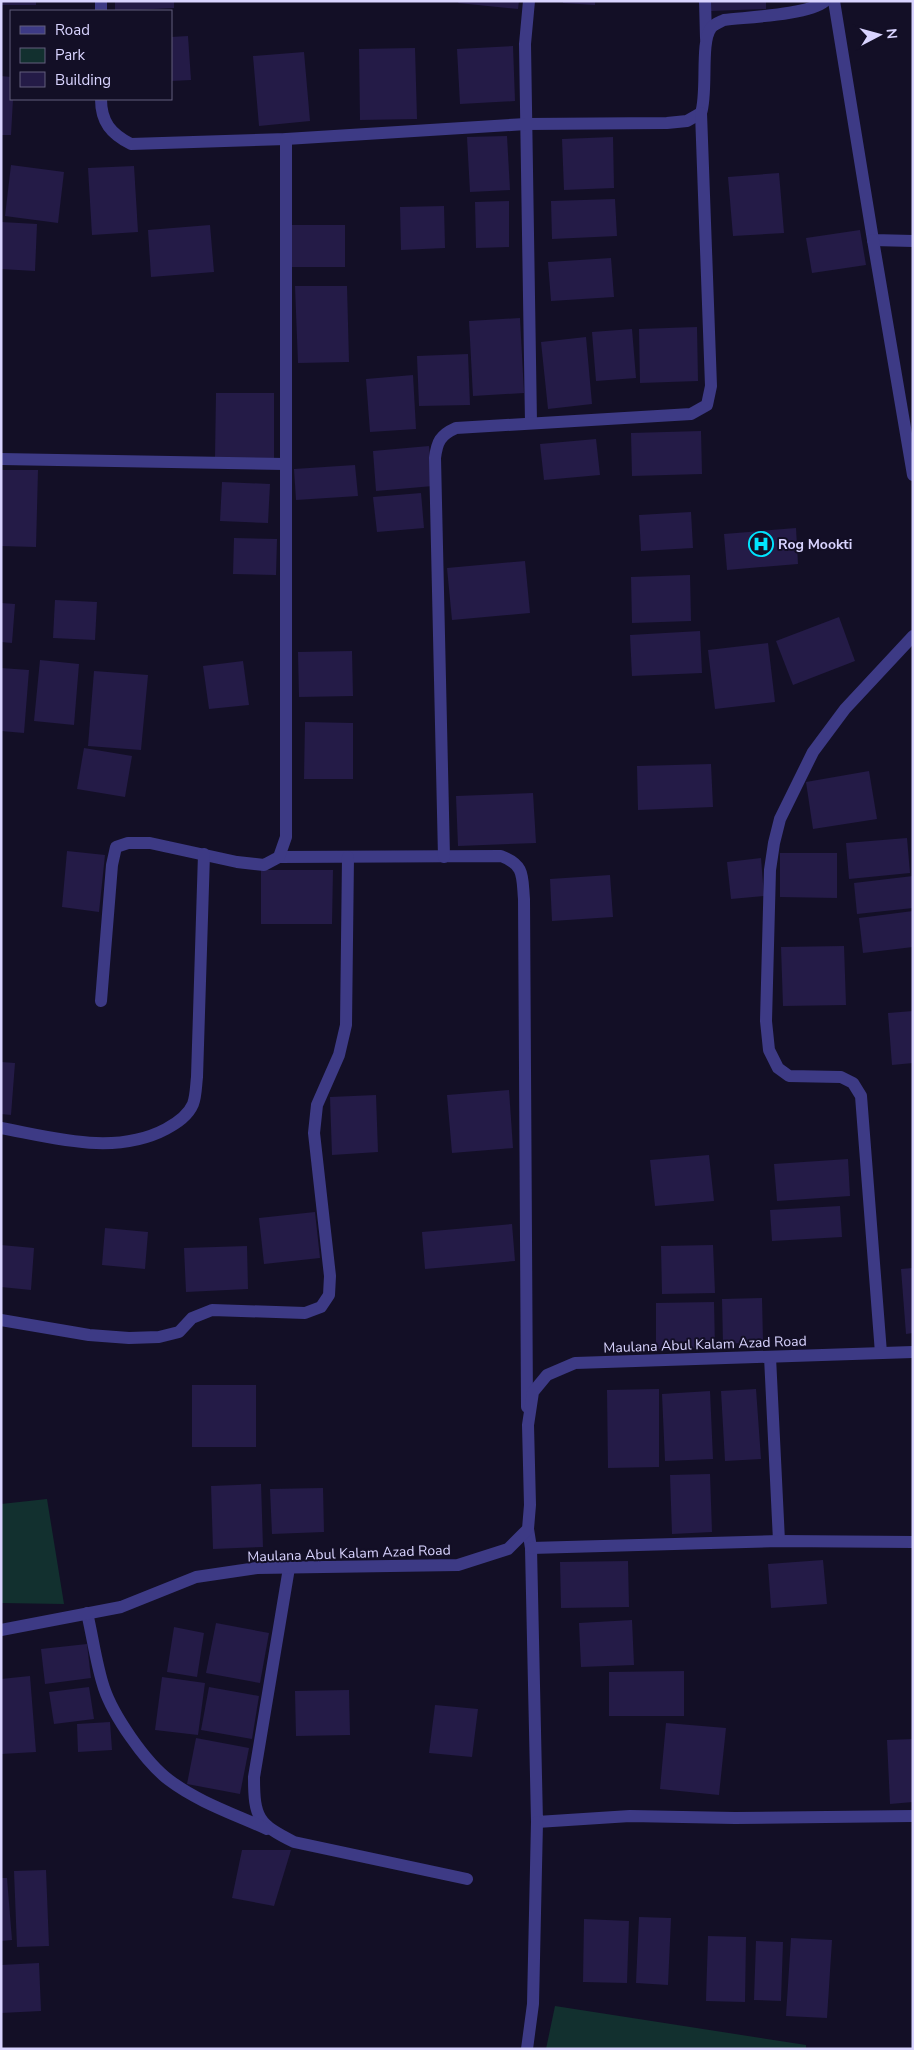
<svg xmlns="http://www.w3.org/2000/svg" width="914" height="2050" font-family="'Nunito Sans',sans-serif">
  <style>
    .green { fill: #12302f }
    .building { fill: #241b47 }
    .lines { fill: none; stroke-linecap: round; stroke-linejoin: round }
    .minor { stroke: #3d3a85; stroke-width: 12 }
    .tertiary { stroke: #3d3a85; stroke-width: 12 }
    .labels { text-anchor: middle; stroke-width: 4; stroke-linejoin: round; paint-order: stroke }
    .poi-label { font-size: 14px; font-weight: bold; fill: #d9d4ff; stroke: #130f26; text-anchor: start }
    .street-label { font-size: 14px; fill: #d9d4ff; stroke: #130f26 }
  </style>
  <rect width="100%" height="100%" fill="#130f26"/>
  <g class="green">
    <polygon points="47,1499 64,1604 1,1603 1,1504"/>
    <polygon points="555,2006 806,2045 806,2049 546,2049"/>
  </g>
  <g class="building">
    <rect x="1" y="1" width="35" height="4"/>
    <polygon points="115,1 174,1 174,8 115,11"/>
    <polygon points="459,1 519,1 518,9 458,3"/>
    <polygon points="563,1 595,1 595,5 563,3"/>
    <polygon points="710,1 766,1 766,9 711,11"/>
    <polygon points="188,36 191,80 171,81 171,37"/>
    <polygon points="513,46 515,101 460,104 457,49"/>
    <polygon points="415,48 417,119 360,120 359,49"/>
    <polygon points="304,52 310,121 259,126 253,56"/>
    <polygon points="1,76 11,77 11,99 13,99 11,135 1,135"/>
    <polygon points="507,136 510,190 470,192 467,137"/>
    <polygon points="613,137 614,188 564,190 562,139"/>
    <polygon points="11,165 64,172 58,223 5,216"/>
    <polygon points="134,166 138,232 92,235 88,168"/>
    <polygon points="779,173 784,233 733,236 728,177"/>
    <polygon points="615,199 617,236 552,239 551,201"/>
    <polygon points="509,201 509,247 476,248 475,202"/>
    <polygon points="444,206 445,248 401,250 400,207"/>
    <polygon points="1,222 37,224 35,271 1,269"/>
    <polygon points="210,225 214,272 151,277 148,230"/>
    <rect x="289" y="225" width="56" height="42"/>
    <polygon points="860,230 866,265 812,273 806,238"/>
    <polygon points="611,258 614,297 551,301 548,262"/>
    <polygon points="295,286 347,286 349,362 298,363"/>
    <polygon points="520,318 524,393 473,396 469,321"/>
    <polygon points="697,327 698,381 640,383 639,329"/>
    <polygon points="632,329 636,378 596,381 592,332"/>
    <polygon points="586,337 592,404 548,409 541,342"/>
    <polygon points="468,354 470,405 419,406 417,356"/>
    <polygon points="413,375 416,429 370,432 366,379"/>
    <polygon points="216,393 274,393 274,459 215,458"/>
    <polygon points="701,431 702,474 632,476 631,433"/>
    <polygon points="596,439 600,475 544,480 540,444"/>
    <polygon points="429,446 433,486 376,491 373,451"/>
    <polygon points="355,465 358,496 296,500 294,469"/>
    <polygon points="1,470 38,470 36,547 1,546"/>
    <polygon points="222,482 270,484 268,523 220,521"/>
    <polygon points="421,493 424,528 377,532 373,497"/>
    <polygon points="691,512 693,548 641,551 639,515"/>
    <polygon points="796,528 798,564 727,570 724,534"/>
    <polygon points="234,538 277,539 276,575 233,574"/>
    <polygon points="525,561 530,613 452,620 447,568"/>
    <polygon points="690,575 691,621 632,623 631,577"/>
    <polygon points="55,600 97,602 95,640 53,638"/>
    <polygon points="1,603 15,604 12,643 1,642"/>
    <polygon points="839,617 855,661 793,685 776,641"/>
    <polygon points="700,631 702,673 632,676 630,635"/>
    <polygon points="768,643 775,702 715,709 708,650"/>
    <polygon points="352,651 353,696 299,697 298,652"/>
    <polygon points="40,660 79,664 74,725 34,721"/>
    <polygon points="243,661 249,705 209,709 203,666"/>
    <polygon points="1,668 29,670 24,733 1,731"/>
    <polygon points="94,671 148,675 141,750 88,746"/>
    <polygon points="305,722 353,723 353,779 304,779"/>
    <polygon points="84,748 132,756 125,797 77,789"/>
    <polygon points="711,764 713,807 638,810 637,766"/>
    <polygon points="869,771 877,819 813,829 806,782"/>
    <polygon points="533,793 536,843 458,846 456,796"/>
    <polygon points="907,838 910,873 849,879 846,843"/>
    <polygon points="67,851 105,855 99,912 62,907"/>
    <polygon points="780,853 837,853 837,898 780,897"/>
    <polygon points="761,858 764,896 731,899 727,862"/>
    <polygon points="261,870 333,870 332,924 261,924"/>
    <polygon points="610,875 613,917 552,921 550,879"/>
    <polygon points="913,876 913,908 857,914 854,883"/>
    <polygon points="913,911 913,947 863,953 859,918"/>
    <polygon points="844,946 846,1005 783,1006 781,947"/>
    <polygon points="913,1011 913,1063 892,1065 888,1013"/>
    <polygon points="1,1062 15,1063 11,1115 1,1114"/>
    <polygon points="509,1090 513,1148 452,1153 447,1095"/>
    <polygon points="376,1095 378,1152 332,1155 330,1097"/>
    <polygon points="709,1155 714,1201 655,1206 650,1160"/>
    <polygon points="848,1159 850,1196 777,1201 774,1164"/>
    <polygon points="840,1206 842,1237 772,1241 770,1210"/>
    <polygon points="315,1212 320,1258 264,1264 259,1218"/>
    <polygon points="512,1224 515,1261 425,1269 422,1232"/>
    <polygon points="105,1228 148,1232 145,1269 102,1265"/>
    <polygon points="1,1245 34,1248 31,1290 1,1287"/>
    <polygon points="713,1245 715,1293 662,1294 661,1246"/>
    <polygon points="247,1246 248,1289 186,1292 184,1248"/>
    <polygon points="913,1268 913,1333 906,1334 901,1269"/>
    <polygon points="762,1298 763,1342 723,1344 722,1299"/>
    <polygon points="714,1302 715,1348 656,1349 656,1303"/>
    <rect x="192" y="1385" width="64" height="62"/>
    <polygon points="659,1389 659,1467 608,1468 607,1390"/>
    <polygon points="756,1389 761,1459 725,1461 721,1391"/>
    <polygon points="710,1391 713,1459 665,1461 662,1394"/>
    <polygon points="710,1474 712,1532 672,1534 670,1475"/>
    <polygon points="261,1484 263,1547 213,1549 211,1486"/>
    <polygon points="323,1488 324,1532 272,1534 270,1489"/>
    <polygon points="823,1560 827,1604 771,1608 768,1564"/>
    <polygon points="628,1561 629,1607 561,1608 560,1562"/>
    <polygon points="632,1620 634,1665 581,1667 579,1623"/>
    <polygon points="216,1623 269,1633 260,1683 206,1673"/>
    <polygon points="174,1627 204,1633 197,1677 167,1672"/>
    <polygon points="87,1644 91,1678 45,1684 41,1649"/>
    <polygon points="684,1671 684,1716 609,1716 609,1672"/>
    <polygon points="30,1676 36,1752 1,1754 1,1679"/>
    <polygon points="162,1677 205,1683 198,1735 155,1730"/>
    <polygon points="89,1687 94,1719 54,1724 49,1692"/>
    <polygon points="209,1687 259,1696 252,1739 201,1730"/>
    <polygon points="349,1690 350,1735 296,1736 295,1691"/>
    <polygon points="435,1705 478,1709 472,1757 429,1753"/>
    <polygon points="110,1722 112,1750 78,1752 77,1724"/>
    <polygon points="666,1723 726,1728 719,1795 660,1789"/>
    <polygon points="196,1738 249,1748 240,1794 187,1784"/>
    <polygon points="913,1739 913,1802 890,1804 887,1740"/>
    <polygon points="242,1850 291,1850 274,1906 232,1898"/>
    <polygon points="46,1870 49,1946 17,1947 14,1871"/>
    <polygon points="1,1878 7,1878 12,1940 1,1941"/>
    <polygon points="639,1917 671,1918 668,1985 636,1983"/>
    <polygon points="584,1919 629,1921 627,1983 583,1982"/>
    <polygon points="708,1936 746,1937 745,2002 706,2001"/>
    <polygon points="791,1938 832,1940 827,2018 786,2016"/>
    <polygon points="756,1941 783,1942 781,2001 754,2000"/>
    <polygon points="39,1963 41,2011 1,2013 1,1965"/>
  </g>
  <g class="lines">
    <g class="minor">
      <polyline points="529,1 525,44 531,423"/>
      <polyline points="705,1 706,38"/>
      <polyline points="834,1 873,240 913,241"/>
      <polyline points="101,11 101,1"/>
      <path d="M101 99C101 122 111 134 131 144L286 139 526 124 667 123 687 121 701 113C708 92 700 42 711 28 714 24 720 22 724 20 748 17 808 15 825 1"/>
      <polyline points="873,240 913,475"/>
      <polyline points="1,459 285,464"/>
      <path d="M279 857 501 856C525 865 522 876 524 899L527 1407"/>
      <path d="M444 857 435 458C437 442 440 435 456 428L691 414 707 405 711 386 701 113"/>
      <polyline points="101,1001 112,865 116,847 128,843 150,843 237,862 264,865 279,857 286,837 286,139"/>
      <path d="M1 1128C55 1138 115 1156 166 1129 177 1123 188 1116 193 1104 196 1096 196 1085 197 1077L204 854"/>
      <polyline points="1,1320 89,1335 129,1338 159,1337 179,1332 192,1318 212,1310 305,1313 321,1307 329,1295 330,1276 314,1133 317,1105 339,1055 346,1025 348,857"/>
      <polyline points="881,1353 861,1096 853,1083 841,1077 789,1076 778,1068 769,1050 766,1021 770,870 774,843 780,819 813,752 845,709 913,636"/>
      <polyline points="770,1357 779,1541"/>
      <polyline points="528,1529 531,1548 537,1822 630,1816 735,1818 913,1816"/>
      <polyline points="531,1548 779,1541 913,1542"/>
      <path d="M289 1568 254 1777C254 1818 258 1824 294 1842L467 1879"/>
      <path d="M87 1613C93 1638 96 1664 104 1688 113 1715 145 1762 169 1780 198 1802 234 1814 267 1829"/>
      <polyline points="527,2049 533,2004 537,1822"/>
    </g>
    <polyline class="tertiary" points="1,1630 121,1607 196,1577 257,1568 458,1565 508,1549 528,1529 530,1505 528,1425 533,1392 547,1375 575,1363 913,1352"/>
  </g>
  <defs>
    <symbol id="hospital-ring" viewBox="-11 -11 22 22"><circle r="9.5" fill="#130f26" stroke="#00e5ff" stroke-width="1.5"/><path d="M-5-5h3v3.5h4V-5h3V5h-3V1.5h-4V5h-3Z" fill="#00e5ff"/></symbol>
  </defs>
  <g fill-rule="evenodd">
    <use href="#hospital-ring" x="747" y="530" width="28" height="28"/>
  </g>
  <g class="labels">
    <g class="poi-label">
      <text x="778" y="549">Rog Mookti</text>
    </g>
    <g class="street-label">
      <text transform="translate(705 1344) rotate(-2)" y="5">Maulana Abul Kalam Azad Road</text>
      <text transform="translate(349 1553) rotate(-2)" y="5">Maulana Abul Kalam Azad Road</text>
    </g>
  </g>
  <rect width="914" height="2050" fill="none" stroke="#d9d4ff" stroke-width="5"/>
  <rect x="10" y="10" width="162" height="90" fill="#130f26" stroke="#625e7d"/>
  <rect x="20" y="26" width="25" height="8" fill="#3d3a85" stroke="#625e7d"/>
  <text x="55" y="35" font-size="15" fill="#d9d4ff">Road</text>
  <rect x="20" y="48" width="25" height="15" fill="#12302f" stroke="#625e7d"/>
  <text x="55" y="60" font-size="15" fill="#d9d4ff">Park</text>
  <rect x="20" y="72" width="25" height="15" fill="#241b47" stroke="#625e7d"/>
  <text x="55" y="85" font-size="15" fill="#d9d4ff">Building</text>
  <g transform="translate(879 35) rotate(84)" stroke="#130f26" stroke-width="4" paint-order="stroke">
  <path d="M0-4L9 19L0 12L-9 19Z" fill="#d9d4ff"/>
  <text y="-8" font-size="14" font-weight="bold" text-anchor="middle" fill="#d9d4ff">N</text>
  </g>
</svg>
